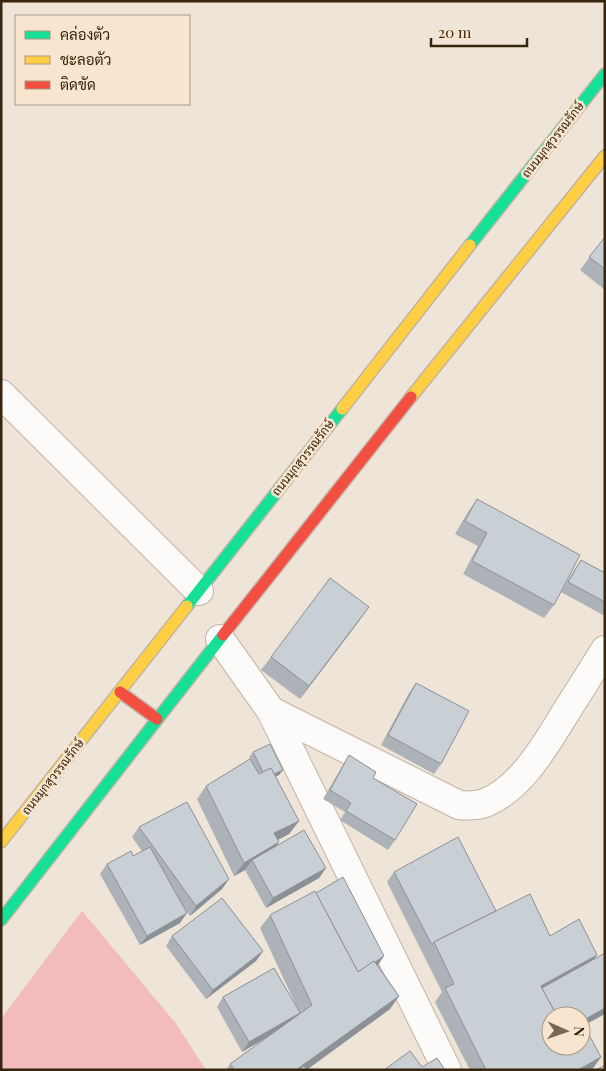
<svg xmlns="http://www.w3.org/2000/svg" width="606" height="1071" font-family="'Playfair Display',Sarabun,serif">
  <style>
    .green { fill: #f2bbbc }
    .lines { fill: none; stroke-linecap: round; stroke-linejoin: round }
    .street-casing { stroke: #c1b4a4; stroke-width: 30 }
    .fast-casing { stroke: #c1b4a4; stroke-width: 14 }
    .slow-casing { stroke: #c1b4a4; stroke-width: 14 }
    .jam-casing { stroke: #c1b4a4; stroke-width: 14 }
    .street { stroke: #fdfbf9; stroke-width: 28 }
    .fast { stroke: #16e098; stroke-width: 11 }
    .slow { stroke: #ffcf43; stroke-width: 11 }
    .jam { stroke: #f24e42; stroke-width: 11 }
    .wall { fill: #acb2b7 }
    .shaded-wall { fill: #8c9195 }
    .building { fill: #c8cfd5; stroke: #8c9195 }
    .labels { text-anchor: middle; stroke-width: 5; stroke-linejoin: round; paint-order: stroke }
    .street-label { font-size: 12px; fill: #37250e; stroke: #f8e5cf }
  </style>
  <rect width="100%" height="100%" fill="#efe4d8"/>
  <polygon class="green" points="82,911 177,1025 206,1070 1,1070 1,1019"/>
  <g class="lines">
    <defs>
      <g id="street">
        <polyline points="1,394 199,591"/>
        <polyline points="220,639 271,711 447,1070"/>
        <path d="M271 711 459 805C468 806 476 806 485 803 522 788 546 744 566 712 579 691 592 671 605 650"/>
      </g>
      <g id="fast">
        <polyline points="470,245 605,74"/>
        <polyline points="187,606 342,409"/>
        <polyline points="1,920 223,635"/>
      </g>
      <g id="slow">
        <polyline points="411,397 605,156"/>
        <polyline points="342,409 470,245"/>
        <polyline points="1,842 187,606"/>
      </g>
      <g id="jam">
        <polyline points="223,635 411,397"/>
        <polyline points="120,692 157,719"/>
      </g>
    </defs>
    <use href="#street" class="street-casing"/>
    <use href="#fast" class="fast-casing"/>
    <use href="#slow" class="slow-casing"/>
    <use href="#jam" class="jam-casing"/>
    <use href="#street" class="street"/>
    <use href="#fast" class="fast"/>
    <use href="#slow" class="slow"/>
    <use href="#jam" class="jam"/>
  </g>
  <g class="wall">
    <polygon points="605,237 605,290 580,270"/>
    <polygon points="477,499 554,605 544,618 463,574 478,546 455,534 468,512"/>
    <polygon points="581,560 605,573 605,616 561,592 574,570"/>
    <polygon points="359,621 300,699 261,670 271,657"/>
    <polygon points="416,683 441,764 434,774 381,745 409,693"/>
    <polygon points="253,752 283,770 279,775 275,777 299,821 289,834 278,840 279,842 277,846 326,868 319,878 266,908 245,870 234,876 197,799 206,786 253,764 249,757"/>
    <polygon points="349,755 373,778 395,840 388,850 340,820 345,812 323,799 343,765"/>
    <polygon points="139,827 229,879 222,889 190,916 183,906 187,913 180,923 140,945 100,874 107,864 133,856 142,851 132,837"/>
    <polygon points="394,872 496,911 550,936 597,955 594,959 584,1025 592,1070 470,1070 435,1002 442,992 387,882"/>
    <polygon points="270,915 378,965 399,996 390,1009 307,1070 226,1070 230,1064 269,1036 242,1052 217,1007 223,997 297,1016 300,1014 260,928"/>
    <polygon points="172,936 263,951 256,961 206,999 166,946"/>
  </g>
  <g class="shaded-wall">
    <polygon points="369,607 359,621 300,699 309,686"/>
    <polygon points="283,770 279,775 263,783 266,778"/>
    <polygon points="299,821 289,834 264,847 274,833"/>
    <polygon points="279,842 270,855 252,860 245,870 234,876 244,863"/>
    <polygon points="326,868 319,878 266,908 273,898"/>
    <polygon points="229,879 222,889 190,916 196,906"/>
    <polygon points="187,913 180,923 140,945 147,936"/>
    <polygon points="263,951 256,961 206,999 213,990"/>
    <polygon points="597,955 587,969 541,994 541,986"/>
    <polygon points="384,956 378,965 356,976"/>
    <polygon points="399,996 390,1009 306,1070 296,1070"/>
    <polygon points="605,1008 605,1014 581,1027 581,1021"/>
    <polygon points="300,1013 293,1022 242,1052 249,1042"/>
    <polygon points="601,1057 592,1070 578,1070"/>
  </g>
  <g class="building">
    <polygon points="605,237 605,269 589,257"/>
    <polygon points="477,499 580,555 554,605 472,561 487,533 465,521"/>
    <polygon points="581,560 605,573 605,602 568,582"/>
    <polygon points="330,578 369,607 309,686 271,657"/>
    <polygon points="416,683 469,711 441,764 388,735"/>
    <polygon points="270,744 283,770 274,774 271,768 263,772 253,752"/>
    <polygon points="349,755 376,772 373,778 417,804 395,840 346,811 351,803 330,790"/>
    <polygon points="250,759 259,774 271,768 299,821 274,833 279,842 244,863 206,786"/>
    <polygon points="187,802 229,879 196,906 139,827"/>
    <polygon points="304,830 326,868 273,898 252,860"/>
    <polygon points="458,837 496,911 434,942 432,945 394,872"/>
    <polygon points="150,847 187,913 147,936 107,864 131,851 133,856"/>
    <polygon points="343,877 384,956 375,962 374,961 358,972 316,893"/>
    <polygon points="315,891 358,972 374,961 399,996 296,1070 235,1070 230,1064 312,1005 270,915"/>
    <polygon points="530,894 550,936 579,919 597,955 541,986 557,1016 551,1016 551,1046 581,1046 581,1020 601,1057 578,1070 486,1070 445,988 454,984 434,942"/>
    <polygon points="222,898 263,951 213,990 172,936"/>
    <polygon points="605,953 605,1008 582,1021 581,1016 557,1016 542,988"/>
    <polygon points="274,968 300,1013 249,1042 223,997"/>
    <polygon points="410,1051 422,1067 437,1058 445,1070 384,1070"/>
    <polygon points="605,1065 605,1070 596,1070"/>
    <polygon points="304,1066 307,1070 298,1070"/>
  </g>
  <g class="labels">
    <g class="street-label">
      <text transform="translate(553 140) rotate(-52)" y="4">ถนนมุกสุวรรณรักษ์</text>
      <text transform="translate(303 458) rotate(-52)" y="4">ถนนมุกสุวรรณรักษ์</text>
      <text transform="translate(53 777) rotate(-52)" y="4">ถนนมุกสุวรรณรักษ์</text>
    </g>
  </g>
  <rect width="606" height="1071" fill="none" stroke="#37250e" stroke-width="5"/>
  <rect x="15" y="15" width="175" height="90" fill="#f8e5cf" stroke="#ab9882"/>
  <rect x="25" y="31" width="25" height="8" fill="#16e098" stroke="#ab9882"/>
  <text x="60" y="40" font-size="15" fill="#37250e">คล่องตัว</text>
  <rect x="25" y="56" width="25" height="8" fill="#ffcf43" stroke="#ab9882"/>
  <text x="60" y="65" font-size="15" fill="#37250e">ชะลอตัว</text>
  <rect x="25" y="81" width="25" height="8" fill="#f24e42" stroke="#ab9882"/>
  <text x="60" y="90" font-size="15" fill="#37250e">ติดขัด</text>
  <g transform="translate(566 1031) rotate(92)"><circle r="24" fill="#f8e5cf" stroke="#ab9882"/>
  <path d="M0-4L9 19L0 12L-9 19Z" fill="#776855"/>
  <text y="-8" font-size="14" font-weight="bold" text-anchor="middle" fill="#37250e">N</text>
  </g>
  <path d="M431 38v8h96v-8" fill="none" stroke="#37250e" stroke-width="2.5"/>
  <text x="438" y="38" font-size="15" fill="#37250e" stroke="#f8e5cf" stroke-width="4" paint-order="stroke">20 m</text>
</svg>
